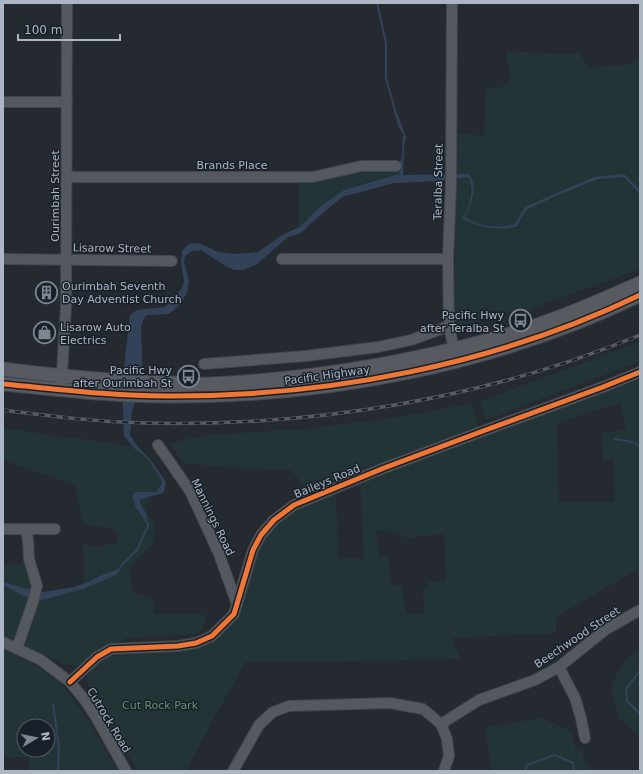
<svg xmlns="http://www.w3.org/2000/svg" width="643" height="774" font-family="'DejaVu Sans',sans-serif">
  <style>
    .green { fill: #223436; fill-rule: evenodd }
    .water { fill: #324359 }
    .lines { fill: none; stroke-linecap: round; stroke-linejoin: round }
    .stream { stroke: #324359; stroke-width: 2 }
    .minor-casing { stroke: #42464b; stroke-width: 12 }
    .major-casing { stroke: #41464d; stroke-width: 15 }
    .minor { stroke: #54585f; stroke-width: 10 }
    .major { stroke: #575b61; stroke-width: 13 }
    .rail-casing { stroke: #585c62; stroke-width: 3.5 }
    .rail { stroke: #18202a; stroke-width: 2; stroke-dasharray: 6; stroke-linecap: butt }
    .cycleway-casing { stroke: #18202a; stroke-width: 8 }
    .cycleway { stroke: #f07635; stroke-width: 5 }
    .labels { text-anchor: middle; stroke-width: 3; stroke-linejoin: round; paint-order: stroke }
    .street-label { font-size: 11px; fill: #adb6c3; stroke: #18202a }
    .poi-label { font-size: 11px; fill: #adb6c3; stroke: #18202a; text-anchor: start }
    .park-label { font-size: 11px; fill: #65926f; stroke: #18202a }
  </style>
  <rect width="100%" height="100%" fill="#252a30"/>
  <g class="green">
    <path d="M505 51 573 54 575 52H579L588 67C597 69 596 67 604 66 618 63 627 70 640 58V269L530 309 502 314 455 328V178L468 177 471 183 470 199H473V183L471 177 454 174V134L466 133 484 137 485 89 503 87 511 78Z"/>
    <polygon points="402,167 402,177 397,174 356,185 299,227 299,182 322,182 343,173 362,169"/>
    <polygon points="640,342 640,361 486,420 480,401"/>
    <path d="M640 379V568L556 617V633L452 638 460 659 360 661 245 662 187 768 190 771H137L105 717 85 679 93 668 109 656H126L157 650 178 653 216 639 230 624 257 551 273 525 294 510 336 491 338 559H364L360 482 387 471 432 456ZM621 404 626 430 602 433 603 461 614 460 615 502H559L557 423 602 408ZM376 530 395 532 407 538 444 534 446 581 429 582 428 587 423 588 424 614H406L402 585H391L389 557H379Z"/>
    <polygon points="472,403 479,428 307,490 291,470 237,468 183,463 170,443 205,435 304,429 404,416"/>
    <path d="M3 428 132 446C137 451 143 454 147 458 156 467 167 482 156 492H147L133 503 146 521 140 503V500L149 497 144 507 154 523 153 544 129 567 133 592 154 599V614L206 615 203 631 185 635 127 638 95 651 77 667 63 664 26 646 24 640 39 601 83 589 114 576 111 572 104 574 84 583 83 544 89 545 94 547H100L105 544 115 545 119 533 106 527 91 526 82 523 78 498 74 485 3 460Z"/>
    <polygon points="26,562 32,590 3,582 3,565"/>
    <polygon points="3,585 29,597 15,639 3,637"/>
    <path d="M3 647 8 649 57 678 88 720 118 771H29V757L3 758ZM24 726H48V750H24Z"/>
    <polygon points="640,650 640,737 619,718 611,691 613,681 625,660"/>
    <polygon points="540,718 572,731 573,742 577,751 582,750 585,762 593,771 491,771 485,727"/>
  </g>
  <g class="water">
    <path d="M394 111 397 113 406 137 404 147 403 175 469 174C479 187 471 204 465 217 480 227 497 229 515 224L525 207 594 177 624 174 640 190V194L624 177 598 179 558 195 526 210 516 227C496 230 481 228 463 219V217C470 208 475 188 468 177L439 181 394 183 342 197 310 224 301 233 288 237 257 264 244 270H235L227 267 201 250 192 251 185 256 184 262 189 281 187 292 181 304 169 314 147 315 144 318 141 326 143 384 132 410 130 435 138 447 149 458 164 479 166 483 164 492C156 496 148 496 140 500V503L147 516 148 526C143 515 131 506 133 494L136 492H156L161 485V479L148 459 135 449 124 436 122 385 130 315 137 310 165 307 180 291 184 282 181 261 182 251 189 244 195 243 201 244 218 252 235 254 258 252 282 235 301 226 321 206 344 190 398 174 400 176 398 165 402 158 403 134 398 126Z"/>
    <polygon points="120,569 117,574 114,576 83,589 39,601 24,596 3,585 3,582 31,590 43,592 74,587 88,582 104,574"/>
  </g>
  <g class="lines">
    <g class="stream">
      <polyline points="377,3 386,43 386,78 396,114"/>
      <polyline points="614,439 633,442 640,447"/>
      <polyline points="118,571 122,565 137,550 148,526 148,523"/>
      <polyline points="640,671 626,689 627,701 640,714"/>
      <polyline points="53,704 59,747 58,771"/>
      <polyline points="525,771 527,765 555,755 573,763 574,771"/>
    </g>
    <defs>
      <g id="minor">
        <polyline points="452,3 451,184 448,259 449,326 455,355"/>
        <polyline points="3,102 67,102"/>
        <polyline points="67,177 313,177 361,166 396,166"/>
        <polyline points="3,259 172,261"/>
        <polyline points="282,259 448,259"/>
        <polyline points="204,364 306,356 378,347 411,340 449,326"/>
        <polyline points="61,390 66,306 67,3"/>
        <polyline points="158,445 190,491 219,554 237,604"/>
        <polyline points="3,529 55,529"/>
        <polyline points="3,642 41,660 70,682 84,699 96,717 126,771"/>
        <polyline points="17,648 33,602 37,586 29,559 28,540 26,529"/>
        <polyline points="559,667 575,698 581,718 585,738"/>
        <polyline points="70,682 97,657 111,649 178,646 196,643 212,636 234,614 253,550 261,535 274,520 294,505 384,468 483,431 603,387 640,372"/>
        <polyline points="441,724 479,700 535,680 559,667 605,630 640,610"/>
        <polyline points="233,771 259,725 273,712 289,706 390,703 423,709 441,724 447,739 449,756 444,771"/>
      </g>
      <g id="major">
        <path d="M3 369C58 376 114 382 170 383 184 384 198 385 212 384 308 379 404 364 496 338 544 325 595 303 640 283"/>
        <path d="M3 384C57 389 112 396 166 396 327 397 495 365 640 295"/>
      </g>
    </defs>
    <use href="#minor" class="minor-casing"/>
    <use href="#major" class="major-casing"/>
    <use href="#minor" class="minor"/>
    <use href="#major" class="major"/>
    <defs>
      <path id="rail" d="M3 410C50 416 98 422 146 423 314 427 485 399 640 335"/>
    </defs>
    <use href="#rail" class="rail-casing"/>
    <use href="#rail" class="rail"/>
    <defs>
      <g id="cycleway">
        <path d="M3 384C57 389 112 396 166 396 327 397 495 365 640 295"/>
        <polyline points="70,682 97,657 111,649 178,646 196,643 212,636 234,614 253,550 261,535 274,520 294,505 384,468 483,431 603,387 640,372"/>
      </g>
    </defs>
    <use href="#cycleway" class="cycleway-casing"/>
    <use href="#cycleway" class="cycleway"/>
  </g>
  <defs>
    <symbol id="building-ring" viewBox="-11 -11 22 22"><circle r="9.5" fill="#18202a" stroke="#7d8590" stroke-width="1.5"/><path d="M-4-6H4V6H1V3H-1V6H-4ZM-2.5-4.3h1.7v1.8h-1.7ZM.8-4.3h1.7v1.8H.8ZM-2.5-1h1.7V.8h-1.7ZM.8-1h1.7V.8H.8Z" fill="#7d8590"/></symbol>
    <symbol id="bus-ring" viewBox="-11 -11 22 22"><circle r="9.5" fill="#18202a" stroke="#7d8590" stroke-width="1.5"/><path d="M-5-6H5V4H4V6H2V4H-2V6H-4V4H-5ZM-3.5-4V0h7V-4ZM-3.5 1.2v1.5H-2V1.2ZM2 1.2v1.5H3.5V1.2Z" fill="#7d8590"/></symbol>
    <symbol id="shop-ring" viewBox="-11 -11 22 22"><circle r="9.5" fill="#18202a" stroke="#7d8590" stroke-width="1.5"/><path d="M-5-2.5h2.3a2.7 3.5 0 0 1 5.4 0H5L5.5 6h-11ZM-1.5-2.5h3a1.5 2.3 0 0 0-3 0Z" fill="#7d8590"/></symbol>
  </defs>
  <g fill-rule="evenodd">
    <use href="#building-ring" x="34" y="280" width="25" height="25"/>
    <use href="#bus-ring" x="508" y="308" width="25" height="25"/>
    <use href="#shop-ring" x="32" y="320" width="25" height="25"/>
    <use href="#bus-ring" x="176" y="364" width="25" height="25"/>
  </g>
  <g class="labels">
    <g class="street-label">
      <text x="232" y="169">Brands Place</text>
      <text transform="translate(438 182) rotate(-89)" y="4">Teralba Street</text>
      <text transform="translate(55 196) rotate(-90)" y="4">Ourimbah Street</text>
      <text transform="translate(112 248) rotate(1)" y="4">Lisarow Street</text>
      <text transform="translate(327 375) rotate(-8)" y="4">Pacific Highway</text>
      <text transform="translate(327 481) rotate(-23)" y="4">Baileys Road</text>
      <text transform="translate(213 517) rotate(64)" y="4">Mannings Road</text>
      <text transform="translate(577 637) rotate(-34)" y="4">Beechwood Street</text>
      <text transform="translate(109 720) rotate(59)" y="4">Cutrock Road</text>
    </g>
    <g class="poi-label">
      <text x="62" y="290">Ourimbah Seventh<tspan x="62" dy="13">Day Adventist Church</tspan></text>
      <text x="504" y="319" text-anchor="end">Pacific Hwy<tspan x="504" dy="13">after Teralba St</tspan></text>
      <text x="60" y="331">Lisarow Auto<tspan x="60" dy="13">Electrics</tspan></text>
      <text x="172" y="374" text-anchor="end">Pacific Hwy<tspan x="172" dy="13">after Ourimbah St</tspan></text>
    </g>
    <g class="park-label">
      <text x="160" y="709">Cut Rock Park</text>
    </g>
  </g>
  <rect width="643" height="774" fill="none" stroke="#adb6c3" stroke-width="8"/>
  <g transform="translate(36 738) rotate(80)"><circle r="19" fill="#18202a" stroke="#545c67"/>
  <path d="M0-3L7 15L0 10L-7 15Z" fill="#7d8590"/>
  <text y="-6" font-size="11" font-weight="bold" text-anchor="middle" fill="#adb6c3">N</text>
  </g>
  <path d="M18 34v6h102v-6" fill="none" stroke="#adb6c3" stroke-width="2"/>
  <text x="24" y="34" font-size="12" fill="#adb6c3" stroke="#18202a" stroke-width="3" paint-order="stroke">100 m</text>
</svg>
